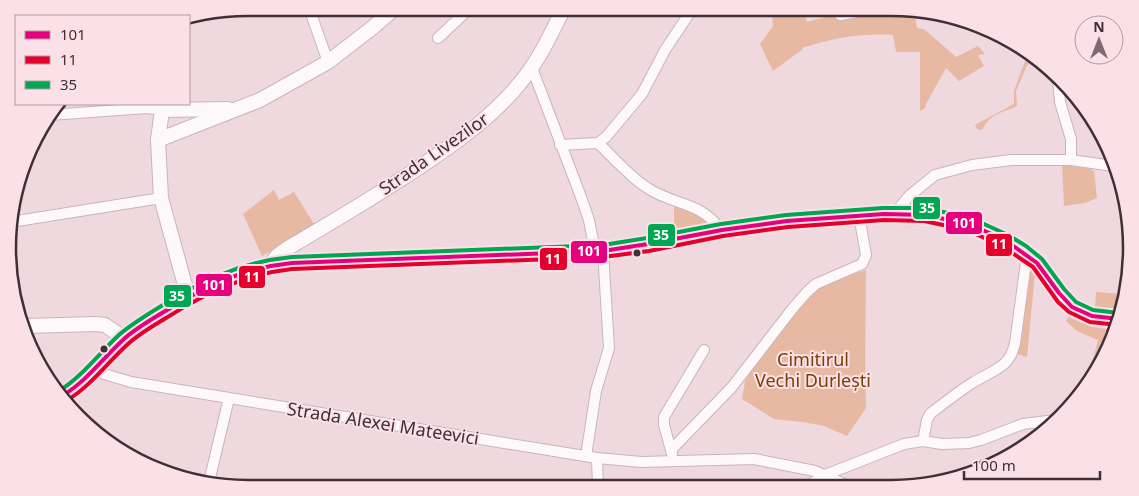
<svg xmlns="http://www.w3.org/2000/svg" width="1139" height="496" font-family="'Noto Sans',sans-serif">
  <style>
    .green { fill: #e7b9a2 }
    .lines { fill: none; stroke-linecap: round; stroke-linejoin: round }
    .street-casing { stroke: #c8b5bb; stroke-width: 12 }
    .secondary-casing { stroke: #c8b5bb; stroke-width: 16 }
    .street { stroke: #fdf9fa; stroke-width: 10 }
    .secondary { stroke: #fdf9fa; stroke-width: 14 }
    .bus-1-casing { stroke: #fbe0e8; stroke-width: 8 }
    .bus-2-casing { stroke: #fbe0e8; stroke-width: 8 }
    .bus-3-casing { stroke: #fbe0e8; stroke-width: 8 }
    .bus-1 { stroke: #e5007d; stroke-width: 4 }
    .bus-2 { stroke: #e4002b; stroke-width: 4 }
    .bus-3 { stroke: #00a651; stroke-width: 4 }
    .bus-dot { fill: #402f35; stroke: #fbe0e8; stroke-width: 2 }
    .labels { text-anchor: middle; stroke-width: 4; stroke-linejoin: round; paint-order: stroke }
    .street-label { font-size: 18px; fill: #402f35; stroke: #fbe0e8 }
    .park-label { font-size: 18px; fill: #7c4004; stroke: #fbe0e8 }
    .rim { fill: none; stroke: #402f35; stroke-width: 2.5 }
    .line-badge { stroke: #fbe0e8; stroke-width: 2 }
    .badge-label { font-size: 14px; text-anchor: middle; font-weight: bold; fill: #fff }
  </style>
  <rect width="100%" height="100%" fill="#f0d8df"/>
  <g class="green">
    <path d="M771 8H804L807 22 836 14 837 18 895 8 914 11 917 28 924 29 956 57 978 46 985 54 978 55 984 66 959 81 946 68 926 104 925 108 920 111V52H896L893 35C861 33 833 38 802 48L803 49 773 71 760 44 773 26Z"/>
    <path d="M1029 55 1049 67 1054 77C1046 66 1041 62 1027 65L1016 91 1017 106C1001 113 990 114 982 130L977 129 975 125 1014 104V91L1027 56Z"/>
    <polygon points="1062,165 1092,169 1092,171 1094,171 1097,198 1085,203 1064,206"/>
    <polygon points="274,190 279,200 294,192 316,227 262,256 243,214"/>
    <polygon points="674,202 685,206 710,223 710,227 674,234"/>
    <polygon points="1029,268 1035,272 1027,357 1017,354"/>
    <polygon points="866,270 865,362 866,408 847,436 824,426 803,422 774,419 742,399 746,376 811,292 829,282"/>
    <polygon points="1096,292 1123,294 1120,313 1095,309"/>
    <polygon points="1069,317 1089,326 1116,331 1092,375 1093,359 1098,340 1077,331 1066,321"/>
  </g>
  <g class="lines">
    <defs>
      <g id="street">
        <polyline points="309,8 328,62"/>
        <polyline points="840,15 881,8"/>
        <polyline points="438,38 470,8"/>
        <polyline points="532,68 581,197 589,220 595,251"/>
        <polyline points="1058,79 1060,102 1071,139 1071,160"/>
        <polyline points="50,115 147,108 162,110 162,104"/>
        <path d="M598 143C613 157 628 175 646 187 673 206 699 200 721 230"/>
        <polyline points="560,145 598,143 606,137 642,94 665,50 693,8"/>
        <polyline points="895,213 909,196 935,175 972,165 1011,160 1071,160 1113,166"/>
        <polyline points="11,222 161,198"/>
        <polyline points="95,369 104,374 131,382 597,458 641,462 754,459 815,471 851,487"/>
        <path d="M923 441 927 420 930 414C944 403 959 391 974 382 993 370 1010 368 1015 343L1027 255"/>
        <polyline points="671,450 732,387 793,308 807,292 816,284 862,264 866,255 859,215"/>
        <polyline points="672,454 664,425 664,417 704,350"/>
        <polyline points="586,456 596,391 609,348 603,251"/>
        <polyline points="597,458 598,487"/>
        <polyline points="209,482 229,398"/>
        <polyline points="806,487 825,475 904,444 923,441 942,444 969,443 981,440 1023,424 1056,420"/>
      </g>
      <g id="secondary">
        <polyline points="158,140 260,100 328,62 372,28 395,8"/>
        <path d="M270 265 277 256 288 248C335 220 382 193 427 162 461 139 494 115 520 83 539 61 551 33 564 8"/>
        <polyline points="188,296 161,198 158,140 162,110 228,109"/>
        <polyline points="25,326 96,324 105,325 124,338"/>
        <path d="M62 396C88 382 102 358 124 339 136 328 151 320 165 311 207 285 242 266 292 263L603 251C643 247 682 237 722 230 765 223 809 218 853 216 897 213 925 210 969 224 993 232 1019 246 1037 263 1049 275 1055 291 1067 302 1080 316 1102 319 1119 319"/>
      </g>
    </defs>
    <use href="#street" class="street-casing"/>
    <use href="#secondary" class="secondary-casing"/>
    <use href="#street" class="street"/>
    <use href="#secondary" class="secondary"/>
    <defs>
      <path id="bus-1" d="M62 396C87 381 103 358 124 339 135 329 149 321 162 313 204 287 242 268 292 263L603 251 648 244 722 230 787 221 884 214 925 215 969 224 1005 240 1037 263 1059 293 1072 307 1092 316 1119 319"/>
      <path id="bus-2" d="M66 401C91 386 107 363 128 344 139 334 153 326 166 318 206 293 245 274 292 269L603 257 649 251 723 236 788 227 884 220 924 221 967 230 1002 246 1033 267 1058 302 1069 312 1090 322 1119 325"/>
      <path id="bus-3" d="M59 391C83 376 99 353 120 334 132 324 145 316 158 308 201 281 240 262 292 257L603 245 647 238 721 224 786 215 883 208H925L971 218 1008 235 1026 246 1042 259 1064 289 1076 302 1093 310 1119 313"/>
    </defs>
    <use href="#bus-1" class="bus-1-casing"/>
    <use href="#bus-2" class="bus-2-casing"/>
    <use href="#bus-3" class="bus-3-casing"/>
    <use href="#bus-1" class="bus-1"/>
    <use href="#bus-2" class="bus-2"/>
    <use href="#bus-3" class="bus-3"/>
  </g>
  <g class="bus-dot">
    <circle cx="637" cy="253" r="4.5"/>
    <circle cx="104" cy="349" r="4.5"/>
  </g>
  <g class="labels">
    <g class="street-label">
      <text transform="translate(434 154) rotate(-35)" y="6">Strada Livezilor</text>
      <text transform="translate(383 424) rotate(9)" y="6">Strada Alexei Mateevici</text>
    </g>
    <g class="park-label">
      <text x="813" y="366">Cimitirul<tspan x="813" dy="21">Vechi Durlești</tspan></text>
    </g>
  </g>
  <path d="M0 0H1139V496H0ZM248 16H891A232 232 0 0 1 1123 248V248A232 232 0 0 1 891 480H248A232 232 0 0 1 16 248V248A232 232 0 0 1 248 16Z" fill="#fbe0e8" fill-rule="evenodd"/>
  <path class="rim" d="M248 16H891A232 232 0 0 1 1123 248V248A232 232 0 0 1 891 480H248A232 232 0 0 1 16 248V248A232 232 0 0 1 248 16Z"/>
  <g class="line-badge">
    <rect x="912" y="196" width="29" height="24" rx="5" fill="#00a651"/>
    <rect x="945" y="211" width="38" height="24" rx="5" fill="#e5007d"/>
    <rect x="647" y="223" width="29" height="24" rx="5" fill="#00a651"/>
    <rect x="985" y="233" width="28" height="24" rx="5" fill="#e4002b"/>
    <rect x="570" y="240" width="38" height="24" rx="5" fill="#e5007d"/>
    <rect x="539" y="247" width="29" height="24" rx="5" fill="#e4002b"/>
    <rect x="238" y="265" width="28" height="24" rx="5" fill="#e4002b"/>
    <rect x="195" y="273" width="38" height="24" rx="5" fill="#e5007d"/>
    <rect x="163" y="284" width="29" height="24" rx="5" fill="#00a651"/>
  </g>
  <g class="badge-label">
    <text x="927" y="213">35</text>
    <text x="964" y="228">101</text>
    <text x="661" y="240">35</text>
    <text x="999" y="249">11</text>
    <text x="589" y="256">101</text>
    <text x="553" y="264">11</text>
    <text x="252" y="282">11</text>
    <text x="214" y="290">101</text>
    <text x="177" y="301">35</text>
  </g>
  <rect x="15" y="15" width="175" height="90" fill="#fbe0e8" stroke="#b099a0"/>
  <rect x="25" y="31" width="25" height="8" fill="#e5007d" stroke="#b099a0"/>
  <text x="60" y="40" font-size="15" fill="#402f35">101</text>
  <rect x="25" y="56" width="25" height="8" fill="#e4002b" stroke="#b099a0"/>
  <text x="60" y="65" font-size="15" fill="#402f35">11</text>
  <rect x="25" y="81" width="25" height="8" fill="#00a651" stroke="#b099a0"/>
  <text x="60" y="90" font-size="15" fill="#402f35">35</text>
  <g transform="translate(1099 40)"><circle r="24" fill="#fbe0e8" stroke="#b099a0"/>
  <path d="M0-4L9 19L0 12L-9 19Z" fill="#7e6a70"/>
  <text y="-8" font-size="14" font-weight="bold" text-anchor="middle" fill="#402f35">N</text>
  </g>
  <path d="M964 471v8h136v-8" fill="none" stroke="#402f35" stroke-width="2.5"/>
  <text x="972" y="471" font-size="15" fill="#402f35" stroke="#fbe0e8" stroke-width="4" paint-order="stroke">100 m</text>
</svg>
